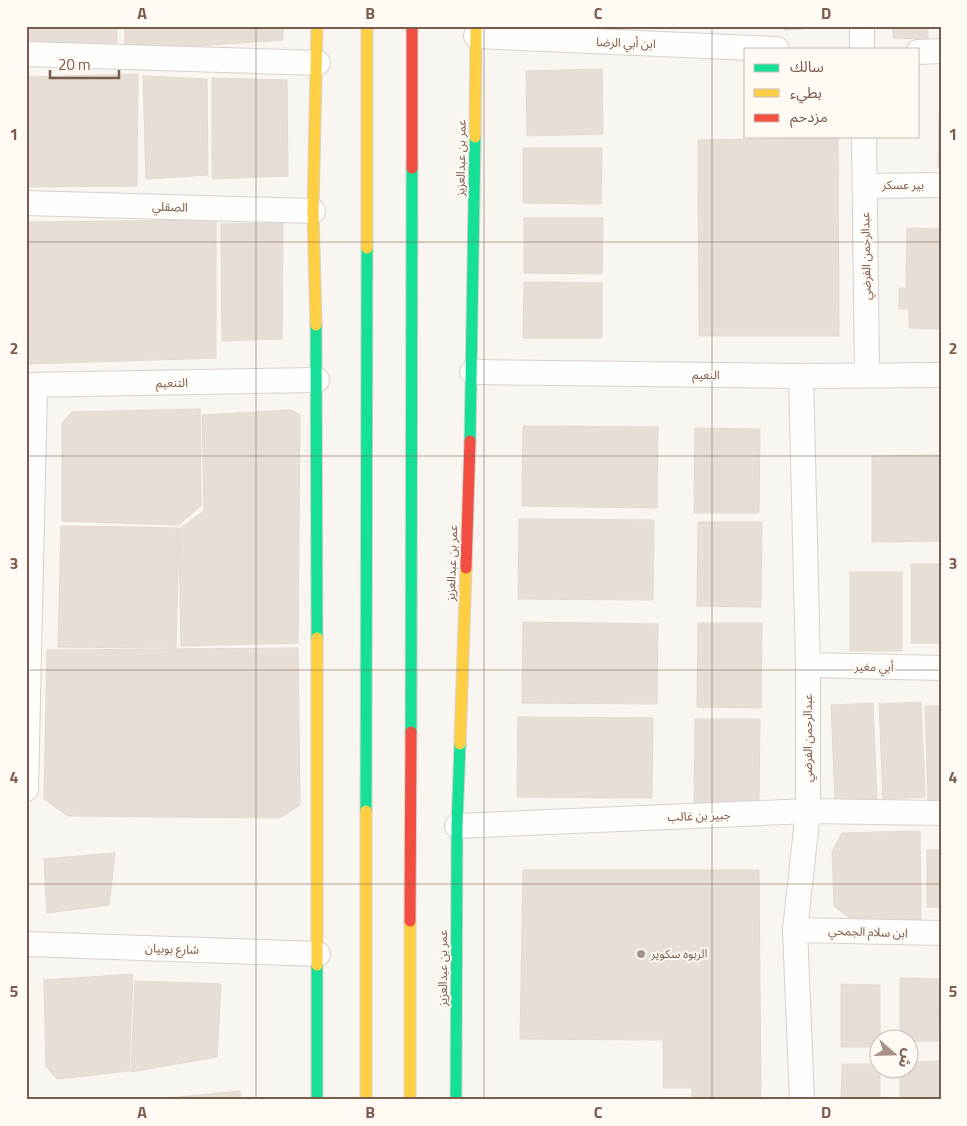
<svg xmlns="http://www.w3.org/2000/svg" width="967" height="1126" font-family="'Titillium Web','Noto Sans Arabic',sans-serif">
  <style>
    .building { fill: #e6ded7; stroke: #e2d8d2 }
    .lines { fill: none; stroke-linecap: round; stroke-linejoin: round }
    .street-casing { stroke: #d7d1cb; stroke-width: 26 }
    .fast-casing { stroke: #d9d2cb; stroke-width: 13 }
    .slow-casing { stroke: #d9d2cb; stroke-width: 13 }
    .jam-casing { stroke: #d9d2cb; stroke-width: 13 }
    .street { stroke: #fefefd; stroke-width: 24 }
    .fast { stroke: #16e098; stroke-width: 11 }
    .slow { stroke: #ffcf43; stroke-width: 11 }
    .jam { stroke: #f24e42; stroke-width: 11 }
    .grid { fill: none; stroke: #7a5c4d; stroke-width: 1; stroke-opacity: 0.55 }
    .poi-dot { fill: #a69286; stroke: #fffaf3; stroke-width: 2 }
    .labels { text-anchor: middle; stroke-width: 4; stroke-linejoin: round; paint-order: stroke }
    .street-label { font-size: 12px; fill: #7a5c4d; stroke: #fffaf3 }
    .poi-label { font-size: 12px; fill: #7a5c4d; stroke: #fffaf3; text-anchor: start }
    .neatline { fill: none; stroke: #7a5c4d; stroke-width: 2 }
    .grid-label { font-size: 16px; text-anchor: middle; font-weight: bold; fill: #7a5c4d }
  </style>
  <rect width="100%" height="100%" fill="#f9f5f0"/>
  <g class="building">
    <rect x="26" y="26" width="91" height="24"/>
    <polygon points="125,26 283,26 283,40 125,51"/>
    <polygon points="783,26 818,26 816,28 784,30"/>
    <polygon points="893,26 928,26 928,39 893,38"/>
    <polygon points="602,69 603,134 527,136 526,71"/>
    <polygon points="138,74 137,186 26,187 26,77"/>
    <polygon points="143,76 207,79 208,175 146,179"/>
    <polygon points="940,76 941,76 941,167 938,167"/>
    <polygon points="212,78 287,80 288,176 212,179"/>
    <polygon points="786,136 838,136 839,336 699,336 698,140 786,139"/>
    <polygon points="523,148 602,148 601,204 523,203"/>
    <polygon points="524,218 603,218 602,274 524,273"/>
    <polygon points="216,220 216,358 26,364 26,222"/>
    <polygon points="283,223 282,339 222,341 221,224"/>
    <polygon points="907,228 941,229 941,329 909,328 909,309 899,309 899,288 906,288"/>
    <polygon points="524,282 602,283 602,338 523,338"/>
    <polygon points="200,409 201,506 178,525 62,521 62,423 72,412"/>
    <polygon points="291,410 300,415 298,643 181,646 179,529 204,511 202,415"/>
    <polygon points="523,426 658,427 657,508 522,506"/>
    <polygon points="695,428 760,429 759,513 694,513"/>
    <polygon points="941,455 940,541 872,542 872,456"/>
    <polygon points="519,519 654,520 653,600 518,599"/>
    <polygon points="698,522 762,522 761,607 697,606"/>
    <polygon points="61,526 179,528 176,648 58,647"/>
    <rect x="911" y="564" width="30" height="79"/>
    <rect x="850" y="572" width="52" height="79"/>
    <polygon points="523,622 658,624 657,704 522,703"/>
    <polygon points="698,623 762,623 761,708 697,707"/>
    <polygon points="298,648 300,805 279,818 68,816 44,799 47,650"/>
    <polygon points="921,702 925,797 883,799 879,704"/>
    <polygon points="873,703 877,798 835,800 831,705"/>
    <polygon points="925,706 941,706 941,800 928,801"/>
    <polygon points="518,717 653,718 652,798 517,797"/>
    <polygon points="695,719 760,719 759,804 694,803"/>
    <polygon points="920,831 921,920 854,921 834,906 832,852 842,833"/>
    <rect x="927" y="850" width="14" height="57"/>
    <polygon points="115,853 109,905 47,913 44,859"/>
    <polygon points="523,870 759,870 761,1100 692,1100 692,1088 663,1088 663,1040 520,1039"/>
    <polygon points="133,974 129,1071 57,1079 46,1066 44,980"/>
    <polygon points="900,978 939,979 938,1041 910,1041 910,1038 900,1038"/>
    <polygon points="135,981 221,984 217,1057 131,1072"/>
    <polygon points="841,984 880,985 880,1047 841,1047"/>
    <polygon points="941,1061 941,1100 900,1100 900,1068 910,1068 910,1062"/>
    <polygon points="842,1064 880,1064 880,1100 841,1100"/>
    <polygon points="240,1091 241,1100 147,1100"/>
  </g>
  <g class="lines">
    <defs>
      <g id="street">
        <polyline points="862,26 862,49"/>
        <polyline points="476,36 777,49"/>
        <polyline points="918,52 941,51"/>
        <polyline points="26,54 318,63"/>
        <polyline points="864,136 867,375"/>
        <polyline points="865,186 941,185"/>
        <polyline points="26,203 313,211"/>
        <polyline points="472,372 801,376 941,375"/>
        <polyline points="801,376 808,665 808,811 795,930 802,1100"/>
        <polyline points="26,385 317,380"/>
        <polyline points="808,665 941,668"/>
        <polyline points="26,789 35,385"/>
        <polyline points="457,826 808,811 941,813"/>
        <polyline points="795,930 941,933"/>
        <polyline points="26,944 318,954"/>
      </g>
      <g id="fast">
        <polyline points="316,325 317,638"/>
        <polyline points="470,441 475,137"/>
        <polyline points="411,732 412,168"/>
        <polyline points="366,811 367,248"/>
        <polyline points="317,965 317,1100"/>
        <polyline points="456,1100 457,826 460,744"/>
      </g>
      <g id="slow">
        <polyline points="475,137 476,26"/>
        <polyline points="367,248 367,26"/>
        <polyline points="316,325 313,211 317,26"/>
        <polyline points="317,638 317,965"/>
        <polyline points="460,744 466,568"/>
        <polyline points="366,1100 366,811"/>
        <polyline points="410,1100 410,921"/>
      </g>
      <g id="jam">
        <polyline points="412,168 412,26"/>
        <polyline points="466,568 470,441"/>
        <polyline points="410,921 411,732"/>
      </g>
    </defs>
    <use href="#street" class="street-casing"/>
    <use href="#fast" class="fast-casing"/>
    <use href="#slow" class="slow-casing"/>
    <use href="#jam" class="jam-casing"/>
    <use href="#street" class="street"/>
    <use href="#fast" class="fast"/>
    <use href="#slow" class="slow"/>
    <use href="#jam" class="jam"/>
  </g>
  <path class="grid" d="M256 26V1100M484 26V1100M712 26V1100M26 242H941M26 456H941M26 670H941M26 884H941"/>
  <circle class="poi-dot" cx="641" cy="954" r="5"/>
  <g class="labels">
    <g class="street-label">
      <text transform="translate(626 43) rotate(2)" y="4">ابن أبي الرضا</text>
      <text transform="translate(461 158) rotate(-89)" y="4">عمر بن عبدالعزيز</text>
      <text x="903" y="189">بير عسكر</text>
      <text transform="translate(170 207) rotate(2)" y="4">الصقلي</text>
      <text transform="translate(866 256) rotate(-91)" y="4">عبدالرحمن الفرضي</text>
      <text transform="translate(706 375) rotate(1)" y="4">النعيم</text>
      <text transform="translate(172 383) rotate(-1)" y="4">التنعيم</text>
      <text transform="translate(452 563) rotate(-88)" y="4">عمر بن عبدالعزيز</text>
      <text transform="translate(874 667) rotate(1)" y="4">أبي مغير</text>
      <text transform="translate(808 738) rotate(-90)" y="4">عبدالرحمن الفرضي</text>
      <text transform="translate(699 816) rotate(-2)" y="4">جبير بن غالب</text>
      <text transform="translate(868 932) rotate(2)" y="4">ابن سلام الجمحي</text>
      <text transform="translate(172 949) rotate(2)" y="4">شارع بوبيان</text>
      <text transform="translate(443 968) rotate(-90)" y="4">عمر بن عبدالعزيز</text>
    </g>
    <g class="poi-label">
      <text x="651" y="958">الربوه سكوير</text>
    </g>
  </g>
  <rect width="967" height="1126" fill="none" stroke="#fffaf3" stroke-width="55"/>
  <rect x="744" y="48" width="175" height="90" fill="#fffaf3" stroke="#cabbb1"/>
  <rect x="754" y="64" width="25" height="8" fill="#16e098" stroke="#cabbb1"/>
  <text x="790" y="72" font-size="15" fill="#7a5c4d">سالك</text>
  <rect x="754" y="89" width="25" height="8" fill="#ffcf43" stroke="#cabbb1"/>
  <text x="790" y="98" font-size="15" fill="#7a5c4d">بطيء</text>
  <rect x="754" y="114" width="25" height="8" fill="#f24e42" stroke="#cabbb1"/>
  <text x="790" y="122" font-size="15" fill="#7a5c4d">مزدحم</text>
  <g transform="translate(894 1054) rotate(110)"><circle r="24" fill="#fffaf3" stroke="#cabbb1"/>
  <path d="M0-4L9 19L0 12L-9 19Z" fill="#a69286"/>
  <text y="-8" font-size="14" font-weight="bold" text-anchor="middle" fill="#7a5c4d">ش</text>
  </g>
  <path d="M50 70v8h69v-8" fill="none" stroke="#7a5c4d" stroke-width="2.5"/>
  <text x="58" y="70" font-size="15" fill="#7a5c4d" stroke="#fffaf3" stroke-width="4" paint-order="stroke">20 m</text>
  <rect x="28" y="28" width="912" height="1070" class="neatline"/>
  <g class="grid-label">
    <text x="142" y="19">A</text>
    <text x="370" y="19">B</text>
    <text x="598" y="19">C</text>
    <text x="826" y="19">D</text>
    <text x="14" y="140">1</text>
    <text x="953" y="140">1</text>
    <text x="14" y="354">2</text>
    <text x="953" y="354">2</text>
    <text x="14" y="569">3</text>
    <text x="953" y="569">3</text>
    <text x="14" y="783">4</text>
    <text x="953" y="783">4</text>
    <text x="14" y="997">5</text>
    <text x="953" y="997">5</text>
    <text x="142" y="1118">A</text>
    <text x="370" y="1118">B</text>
    <text x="598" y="1118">C</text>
    <text x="826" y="1118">D</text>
  </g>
</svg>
